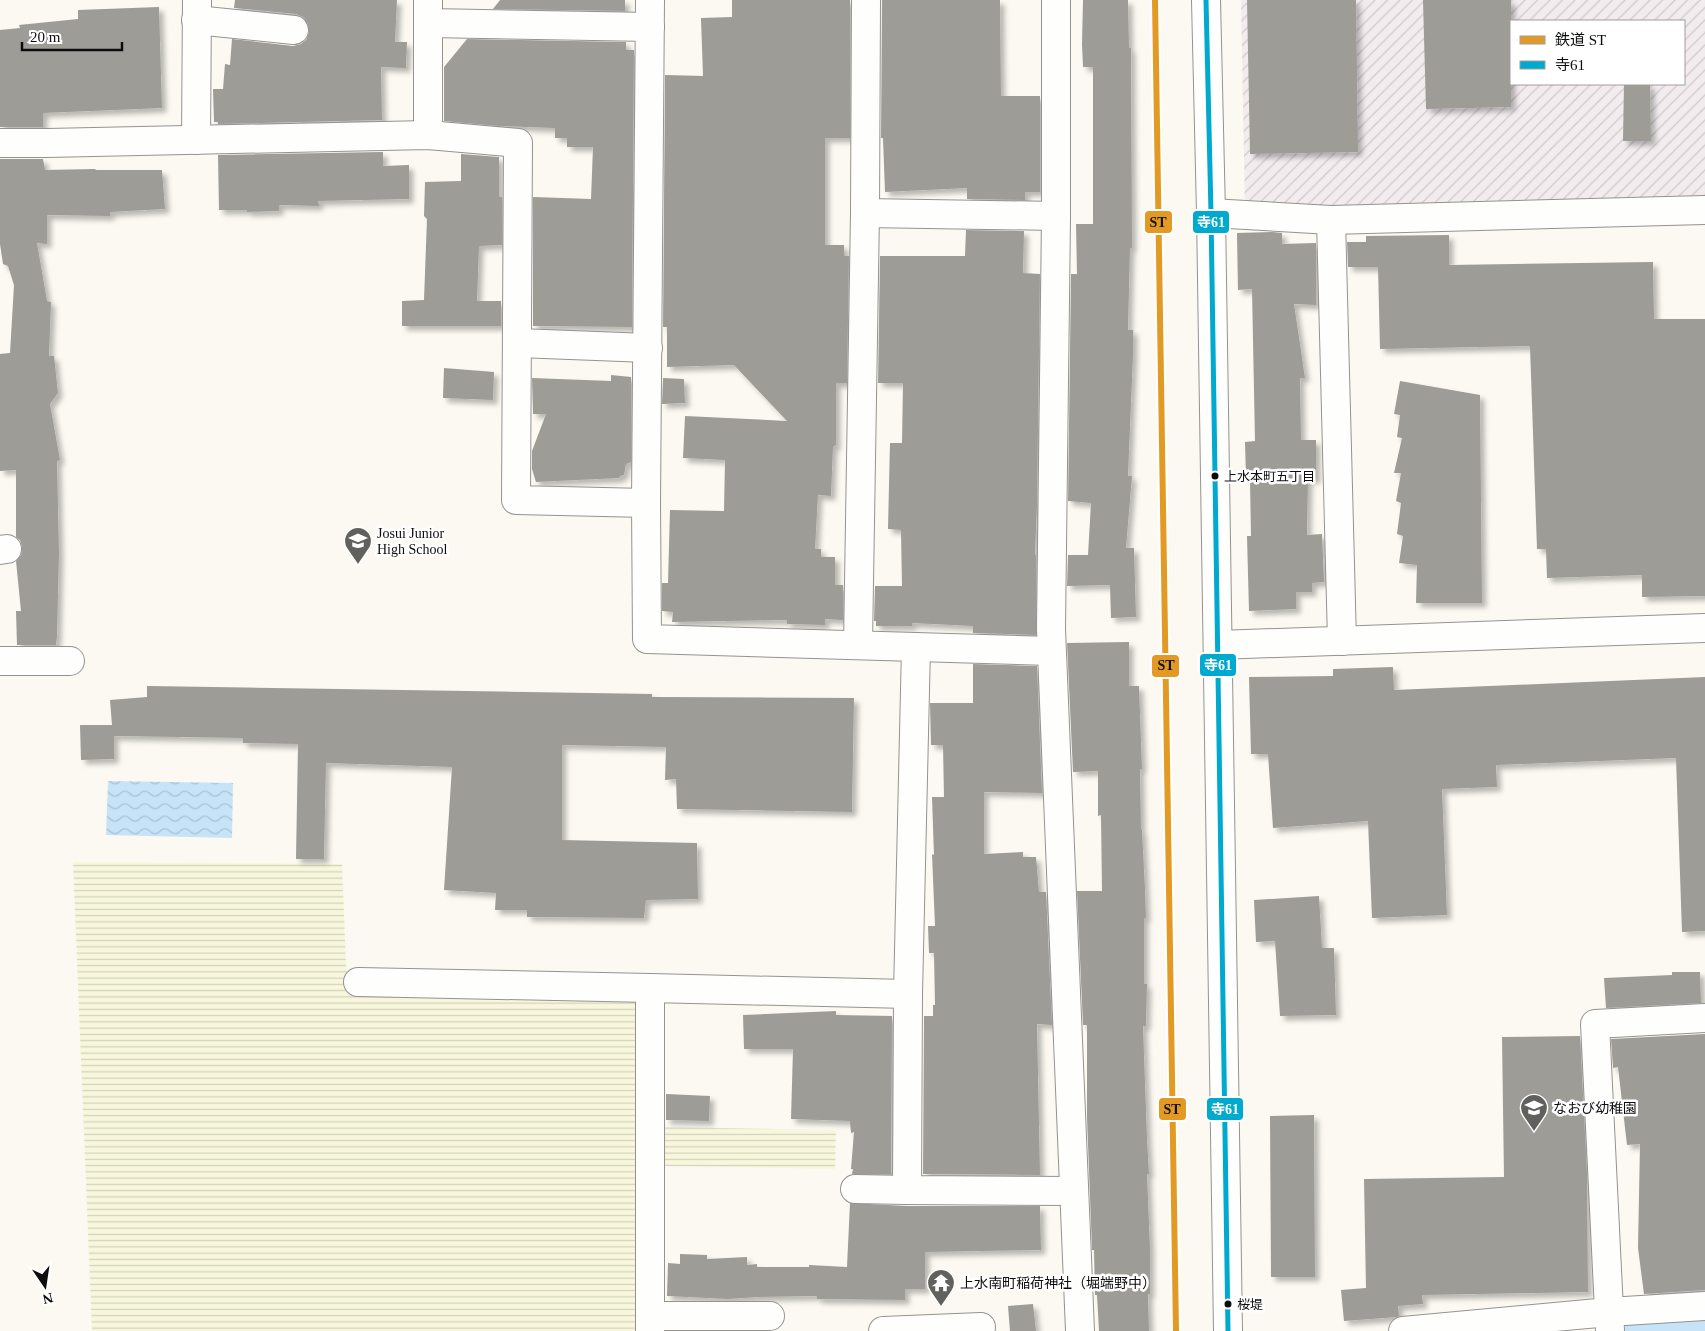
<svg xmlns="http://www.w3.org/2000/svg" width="1705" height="1331" font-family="'Times New Roman','Noto Sans JP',serif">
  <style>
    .industrial { fill: url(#industrial-furrows); fill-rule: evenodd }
    .farmland { fill: url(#farmland-rules) }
    .water { fill: url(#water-waves) }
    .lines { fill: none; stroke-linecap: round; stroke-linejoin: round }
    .canal { stroke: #c6e3f7; stroke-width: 35 }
    .building { fill: #9e9c97; filter: url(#shadow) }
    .minor-casing { stroke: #949390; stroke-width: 30 }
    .minor { stroke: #fefefd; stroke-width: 28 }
    .bus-1-casing { stroke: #fff; stroke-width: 9 }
    .bus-1 { stroke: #00a9ce; stroke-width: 5 }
    .rail-1-casing { stroke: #fff; stroke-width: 10 }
    .rail-1 { stroke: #e29a24; stroke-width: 6 }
    .bus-dot { fill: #0d0d0d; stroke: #fff; stroke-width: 2 }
    .labels { text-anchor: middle; stroke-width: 5; stroke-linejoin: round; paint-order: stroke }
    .bus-label { font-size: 13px; fill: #0d0d0d; stroke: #fff; text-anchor: start }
    .poi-label { font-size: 14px; fill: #0d0d0d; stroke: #fff; text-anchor: start }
    .line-badge { stroke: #fff; stroke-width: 2 }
    .badge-label { font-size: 14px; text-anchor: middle; font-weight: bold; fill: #fff }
    .pale-badge-label { font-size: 14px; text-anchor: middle; font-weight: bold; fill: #111 }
  </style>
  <defs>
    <pattern id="industrial-furrows" width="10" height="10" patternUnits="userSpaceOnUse" patternTransform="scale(1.25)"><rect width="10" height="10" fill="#f3ecee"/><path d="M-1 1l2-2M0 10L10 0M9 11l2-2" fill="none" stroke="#cfc9cb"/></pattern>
    <pattern id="farmland-rules" width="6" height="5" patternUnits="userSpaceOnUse" patternTransform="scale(1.25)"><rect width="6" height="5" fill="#f8f7dd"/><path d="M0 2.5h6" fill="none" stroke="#d3d3bc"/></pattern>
    <pattern id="water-waves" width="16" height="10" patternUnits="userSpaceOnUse" patternTransform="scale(1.25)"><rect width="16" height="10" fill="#c6e3f7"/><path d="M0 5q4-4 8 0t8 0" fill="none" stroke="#a9c2d3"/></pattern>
    <filter id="shadow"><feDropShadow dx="4.5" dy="4.5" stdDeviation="2.5" flood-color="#0004"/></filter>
  </defs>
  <rect width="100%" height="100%" fill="#fbf9f1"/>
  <path class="industrial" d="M1241 0H1705V201L1245 210ZM1511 21H1684V84H1511Z"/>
  <g class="farmland">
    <polygon points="73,862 342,864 346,965 352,991 642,998 640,1331 92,1331"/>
    <polygon points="663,1127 836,1130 835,1169 662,1166"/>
  </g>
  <polygon class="water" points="108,781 233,783 232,838 106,835"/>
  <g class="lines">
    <polyline class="canal" points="1642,1331 1705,1325"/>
  </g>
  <g class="building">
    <polygon points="235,0 397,0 395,42 407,42 406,68 381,67 382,120 218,124 218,122 214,122 213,89 223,89 225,64 230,65 232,39 293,46 301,44 306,40 309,32 308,24 303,17 296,14 234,8"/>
    <polygon points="500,0 625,0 625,11 493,9"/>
    <polygon points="732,0 850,0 850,138 825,138 825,245 844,245 844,256 849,256 847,383 836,383 836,445 833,447 831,496 818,495 815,549 821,549 821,557 835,557 835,585 843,585 843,620 825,619 825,625 787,624 787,620 672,622 673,612 662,611 662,583 668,583 670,510 724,511 725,460 683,458 685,416 787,421 734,365 667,367 667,327 663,327 665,75 703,76 701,18 732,17"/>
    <polygon points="882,0 1000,0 1001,96 1040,96 1040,192 1025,192 1025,200 967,199 967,188 885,192 883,138 881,138"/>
    <polygon points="1083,0 1128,0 1129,48 1131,48 1132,248 1130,248 1128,330 1133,330 1133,355 1128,476 1132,476 1126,548 1134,548 1136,617 1111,618 1110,585 1067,586 1068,555 1088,555 1091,503 1068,501 1071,274 1077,274 1076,224 1093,224 1093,67 1083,67 1082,44"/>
    <polygon points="1247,0 1356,0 1358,152 1250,154"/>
    <polygon points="1423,0 1511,0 1511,107 1426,109"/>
    <polygon points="159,7 162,108 43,113 43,127 0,127 0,30 20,28 19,25 78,19 78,10"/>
    <polygon points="467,39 626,42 626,50 634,50 632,327 533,326 533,197 591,199 593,147 567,147 567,138 555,138 555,128 499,126 444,121 444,67"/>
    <polygon points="1624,84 1650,84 1651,141 1623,141"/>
    <polygon points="383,152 383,166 409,165 409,199 318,201 319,206 279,205 279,211 247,212 247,210 219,210 218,155"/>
    <polygon points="461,154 499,157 499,197 502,197 502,245 479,246 477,301 501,301 501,326 402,326 402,301 424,300 427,219 424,216 425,182 461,181"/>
    <polygon points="0,159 43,159 45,170 95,169 96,170 162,170 165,209 110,212 110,216 47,215 47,244 37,243 47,301 51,302 49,356 54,356 58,393 50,404 60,460 57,461 59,553 57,636 56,645 17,645 16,611 21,611 16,561 21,555 22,547 20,540 16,537 16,470 0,471 0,354 10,353 14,285 8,266 3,264 0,244"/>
    <polygon points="966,230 1024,231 1023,273 1040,274 1037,505 1035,555 1036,555 1036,635 973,633 973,626 912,623 912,626 876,626 876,621 874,621 875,586 902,586 901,530 888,529 890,443 902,443 903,383 878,383 880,256 965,256"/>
    <polygon points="1272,232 1282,233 1282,244 1316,243 1316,305 1294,304 1305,378 1300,378 1301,440 1316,440 1316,479 1308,479 1307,535 1322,534 1324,582 1312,583 1312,592 1296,592 1296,609 1249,611 1247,536 1251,536 1250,478 1246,478 1245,442 1255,441 1252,289 1238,290 1237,233"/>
    <polygon points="1449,235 1449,265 1653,262 1654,319 1705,319 1705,596 1642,597 1642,575 1547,578 1546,549 1537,549 1530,346 1380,349 1378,267 1348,267 1347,242 1366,242 1366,236"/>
    <polygon points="444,368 494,372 493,400 443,398"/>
    <polygon points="611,375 631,377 631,462 626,464 624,475 620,476 619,478 536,482 532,469 532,451 546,414 533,414 532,378 611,381"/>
    <polygon points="663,378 684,379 685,403 662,404"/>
    <polygon points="1400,381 1480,395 1482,603 1416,603 1417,565 1399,563 1403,536 1397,534 1401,503 1396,501 1401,473 1394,473 1402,438 1397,437 1400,415 1394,414"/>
    <polygon points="1129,642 1129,686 1139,686 1142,769 1140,769 1141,830 1142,830 1145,889 1146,918 1144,918 1144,984 1147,984 1146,1026 1143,1026 1147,1139 1149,1174 1147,1174 1150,1249 1150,1294 1148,1294 1149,1331 1099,1331 1097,1295 1095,1295 1094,1250 1092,1250 1087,1118 1087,1025 1083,1025 1077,891 1102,891 1101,815 1098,816 1098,771 1073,772 1067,643"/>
    <polygon points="973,664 1037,666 1042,793 984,792 984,854 1023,852 1023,857 1036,857 1039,892 1046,892 1052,1025 1037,1024 1040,1175 923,1174 924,1016 933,1016 933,1005 935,1005 934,953 929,953 928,926 935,926 932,854 934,855 932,797 944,797 943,745 931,745 930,703 973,703"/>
    <polygon points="1393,667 1394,690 1705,677 1705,931 1682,932 1676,758 1496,765 1497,787 1442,789 1447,915 1372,918 1368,821 1273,828 1268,754 1251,754 1249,677 1333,676 1333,669"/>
    <polygon points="147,686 652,694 652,697 854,698 852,812 677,809 676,779 665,780 666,747 562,745 562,840 697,843 698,899 646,900 644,918 527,917 527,910 495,910 496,893 444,890 452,767 326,763 324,859 296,859 298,744 243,743 243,738 114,736 114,759 81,760 80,725 112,725 110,700 147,697"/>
    <polygon points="1319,896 1322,948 1334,948 1336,1015 1280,1016 1275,941 1256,942 1254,900"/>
    <polygon points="1672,972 1700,972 1701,1003 1606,1008 1604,978 1672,975"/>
    <polygon points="836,1011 836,1015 892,1016 891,1174 852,1174 853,1169 851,1169 854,1132 851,1133 850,1121 791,1119 793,1049 744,1049 743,1015"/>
    <polygon points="1705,1034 1705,1290 1644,1294 1638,1248 1640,1144 1627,1145 1618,1067 1613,1068 1611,1039"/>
    <polygon points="1580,1036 1587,1173 1588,1292 1422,1295 1423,1304 1398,1306 1399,1316 1397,1317 1344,1321 1341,1290 1366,1288 1364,1179 1504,1177 1502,1037"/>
    <polygon points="666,1094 710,1096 709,1121 666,1120"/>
    <polygon points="1314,1115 1315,1277 1271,1277 1270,1116"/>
    <polygon points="850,1203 907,1206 1040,1206 1041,1250 925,1252 925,1289 905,1289 905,1300 817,1299 817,1296 758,1297 728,1299 667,1296 668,1263 680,1264 680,1254 707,1255 707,1259 747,1257 747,1265 757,1264 757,1267 809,1267 809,1265 847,1267"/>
    <polygon points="1033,1304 1036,1331 1010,1331 1008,1306"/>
  </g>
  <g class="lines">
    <defs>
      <g id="minor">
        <polyline points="428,0 428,135"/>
        <polyline points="650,0 646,503 647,639 1051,651"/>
        <polyline points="1056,0 1056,216 1051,629 1080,1331"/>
        <polyline points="1206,0 1211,213 1228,1331"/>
        <polyline points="196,20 294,30"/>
        <polyline points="428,23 650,27"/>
        <polyline points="196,140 197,0"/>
        <polyline points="0,143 47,143 428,135 518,143 516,500 646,503"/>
        <polyline points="865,213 1056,216"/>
        <polyline points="1211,213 1331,220 1705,210"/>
        <polyline points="1331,220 1342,641"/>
        <polyline points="518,343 648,348"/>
        <polyline points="0,550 7,549"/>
        <polyline points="858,645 865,213 866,0"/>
        <polyline points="1218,645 1705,628"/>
        <polyline points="916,647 908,994 907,1190 1073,1191"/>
        <polyline points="0,661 70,661"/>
        <polyline points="358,982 650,988"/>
        <polyline points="855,1189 907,1190"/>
        <polyline points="650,1316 770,1316"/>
        <polyline points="650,1331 650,988 908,994"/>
        <polyline points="883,1331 981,1327"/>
        <polyline points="1403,1331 1609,1312 1705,1306"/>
        <polyline points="1610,1331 1595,1024 1705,1018"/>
      </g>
    </defs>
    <use href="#minor" class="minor-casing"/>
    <use href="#minor" class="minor"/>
    <defs>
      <polyline id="bus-1" points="1206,0 1211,213 1228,1331"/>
    </defs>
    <use href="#bus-1" class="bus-1-casing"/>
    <use href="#bus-1" class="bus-1"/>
    <defs>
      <polyline id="rail-1" points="1155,0 1176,1331"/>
    </defs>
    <use href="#rail-1" class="rail-1-casing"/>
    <use href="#rail-1" class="rail-1"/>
  </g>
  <defs>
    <symbol id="school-pin" viewBox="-11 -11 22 30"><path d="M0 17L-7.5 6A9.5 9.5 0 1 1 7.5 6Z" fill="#60605d" stroke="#fff"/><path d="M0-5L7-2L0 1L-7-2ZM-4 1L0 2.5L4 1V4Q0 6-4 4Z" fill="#fff"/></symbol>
    <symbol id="temple-pin" viewBox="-11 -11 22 30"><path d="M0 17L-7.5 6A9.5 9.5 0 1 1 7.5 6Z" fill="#60605d" stroke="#fff"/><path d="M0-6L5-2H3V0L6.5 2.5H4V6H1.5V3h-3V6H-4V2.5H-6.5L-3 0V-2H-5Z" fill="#fff"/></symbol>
  </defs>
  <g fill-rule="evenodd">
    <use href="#school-pin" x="342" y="525" width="32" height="43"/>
    <use href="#school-pin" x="1518" y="1092" width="32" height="43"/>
    <use href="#temple-pin" x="925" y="1267" width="32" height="43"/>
  </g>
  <g class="bus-dot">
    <circle cx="1215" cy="476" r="4.5"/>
    <circle cx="1228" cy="1304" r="4.5"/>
  </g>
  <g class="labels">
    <g class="bus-label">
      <text x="1224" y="481">上水本町五丁目</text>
      <text x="1237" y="1309">桜堤</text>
    </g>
    <g class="poi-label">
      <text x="377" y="538">Josui Junior<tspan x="377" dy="16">High School</tspan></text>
      <text x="1553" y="1113">なおび幼稚園</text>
      <text x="960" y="1288">上水南町稲荷神社（堀端野中）</text>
    </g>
  </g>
  <g class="line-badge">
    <rect x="1192" y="210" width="38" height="24" rx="5" fill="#00a9ce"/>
    <rect x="1144" y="210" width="29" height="24" rx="5" fill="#e29a24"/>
    <rect x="1199" y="653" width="38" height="24" rx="5" fill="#00a9ce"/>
    <rect x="1151" y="654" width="29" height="24" rx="5" fill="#e29a24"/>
    <rect x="1206" y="1097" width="38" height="24" rx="5" fill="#00a9ce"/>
    <rect x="1158" y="1097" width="29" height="24" rx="5" fill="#e29a24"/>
  </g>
  <g class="badge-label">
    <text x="1211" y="227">寺61</text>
    <text x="1218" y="670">寺61</text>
    <text x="1225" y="1114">寺61</text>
  </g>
  <g class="pale-badge-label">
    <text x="1158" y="227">ST</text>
    <text x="1166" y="670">ST</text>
    <text x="1172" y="1114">ST</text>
  </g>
  <rect x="1510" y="20" width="175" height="65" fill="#ffffff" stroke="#9e9e9e"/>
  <rect x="1520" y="36" width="25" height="8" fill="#e29a24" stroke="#9e9e9e"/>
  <text x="1555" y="45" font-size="15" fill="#0d0d0d">鉄道 ST</text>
  <rect x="1520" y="61" width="25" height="8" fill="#00a9ce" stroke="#9e9e9e"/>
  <text x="1555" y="70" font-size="15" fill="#0d0d0d">寺61</text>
  <g transform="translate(45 1286) rotate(167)" stroke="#ffffff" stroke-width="4" paint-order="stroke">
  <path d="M0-4L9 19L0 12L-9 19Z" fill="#0d0d0d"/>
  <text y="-8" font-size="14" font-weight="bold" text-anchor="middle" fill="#0d0d0d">N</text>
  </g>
  <path d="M22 42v8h100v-8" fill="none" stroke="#0d0d0d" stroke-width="2.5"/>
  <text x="30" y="42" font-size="15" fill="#0d0d0d" stroke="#ffffff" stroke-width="4" paint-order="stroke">20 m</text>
</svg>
